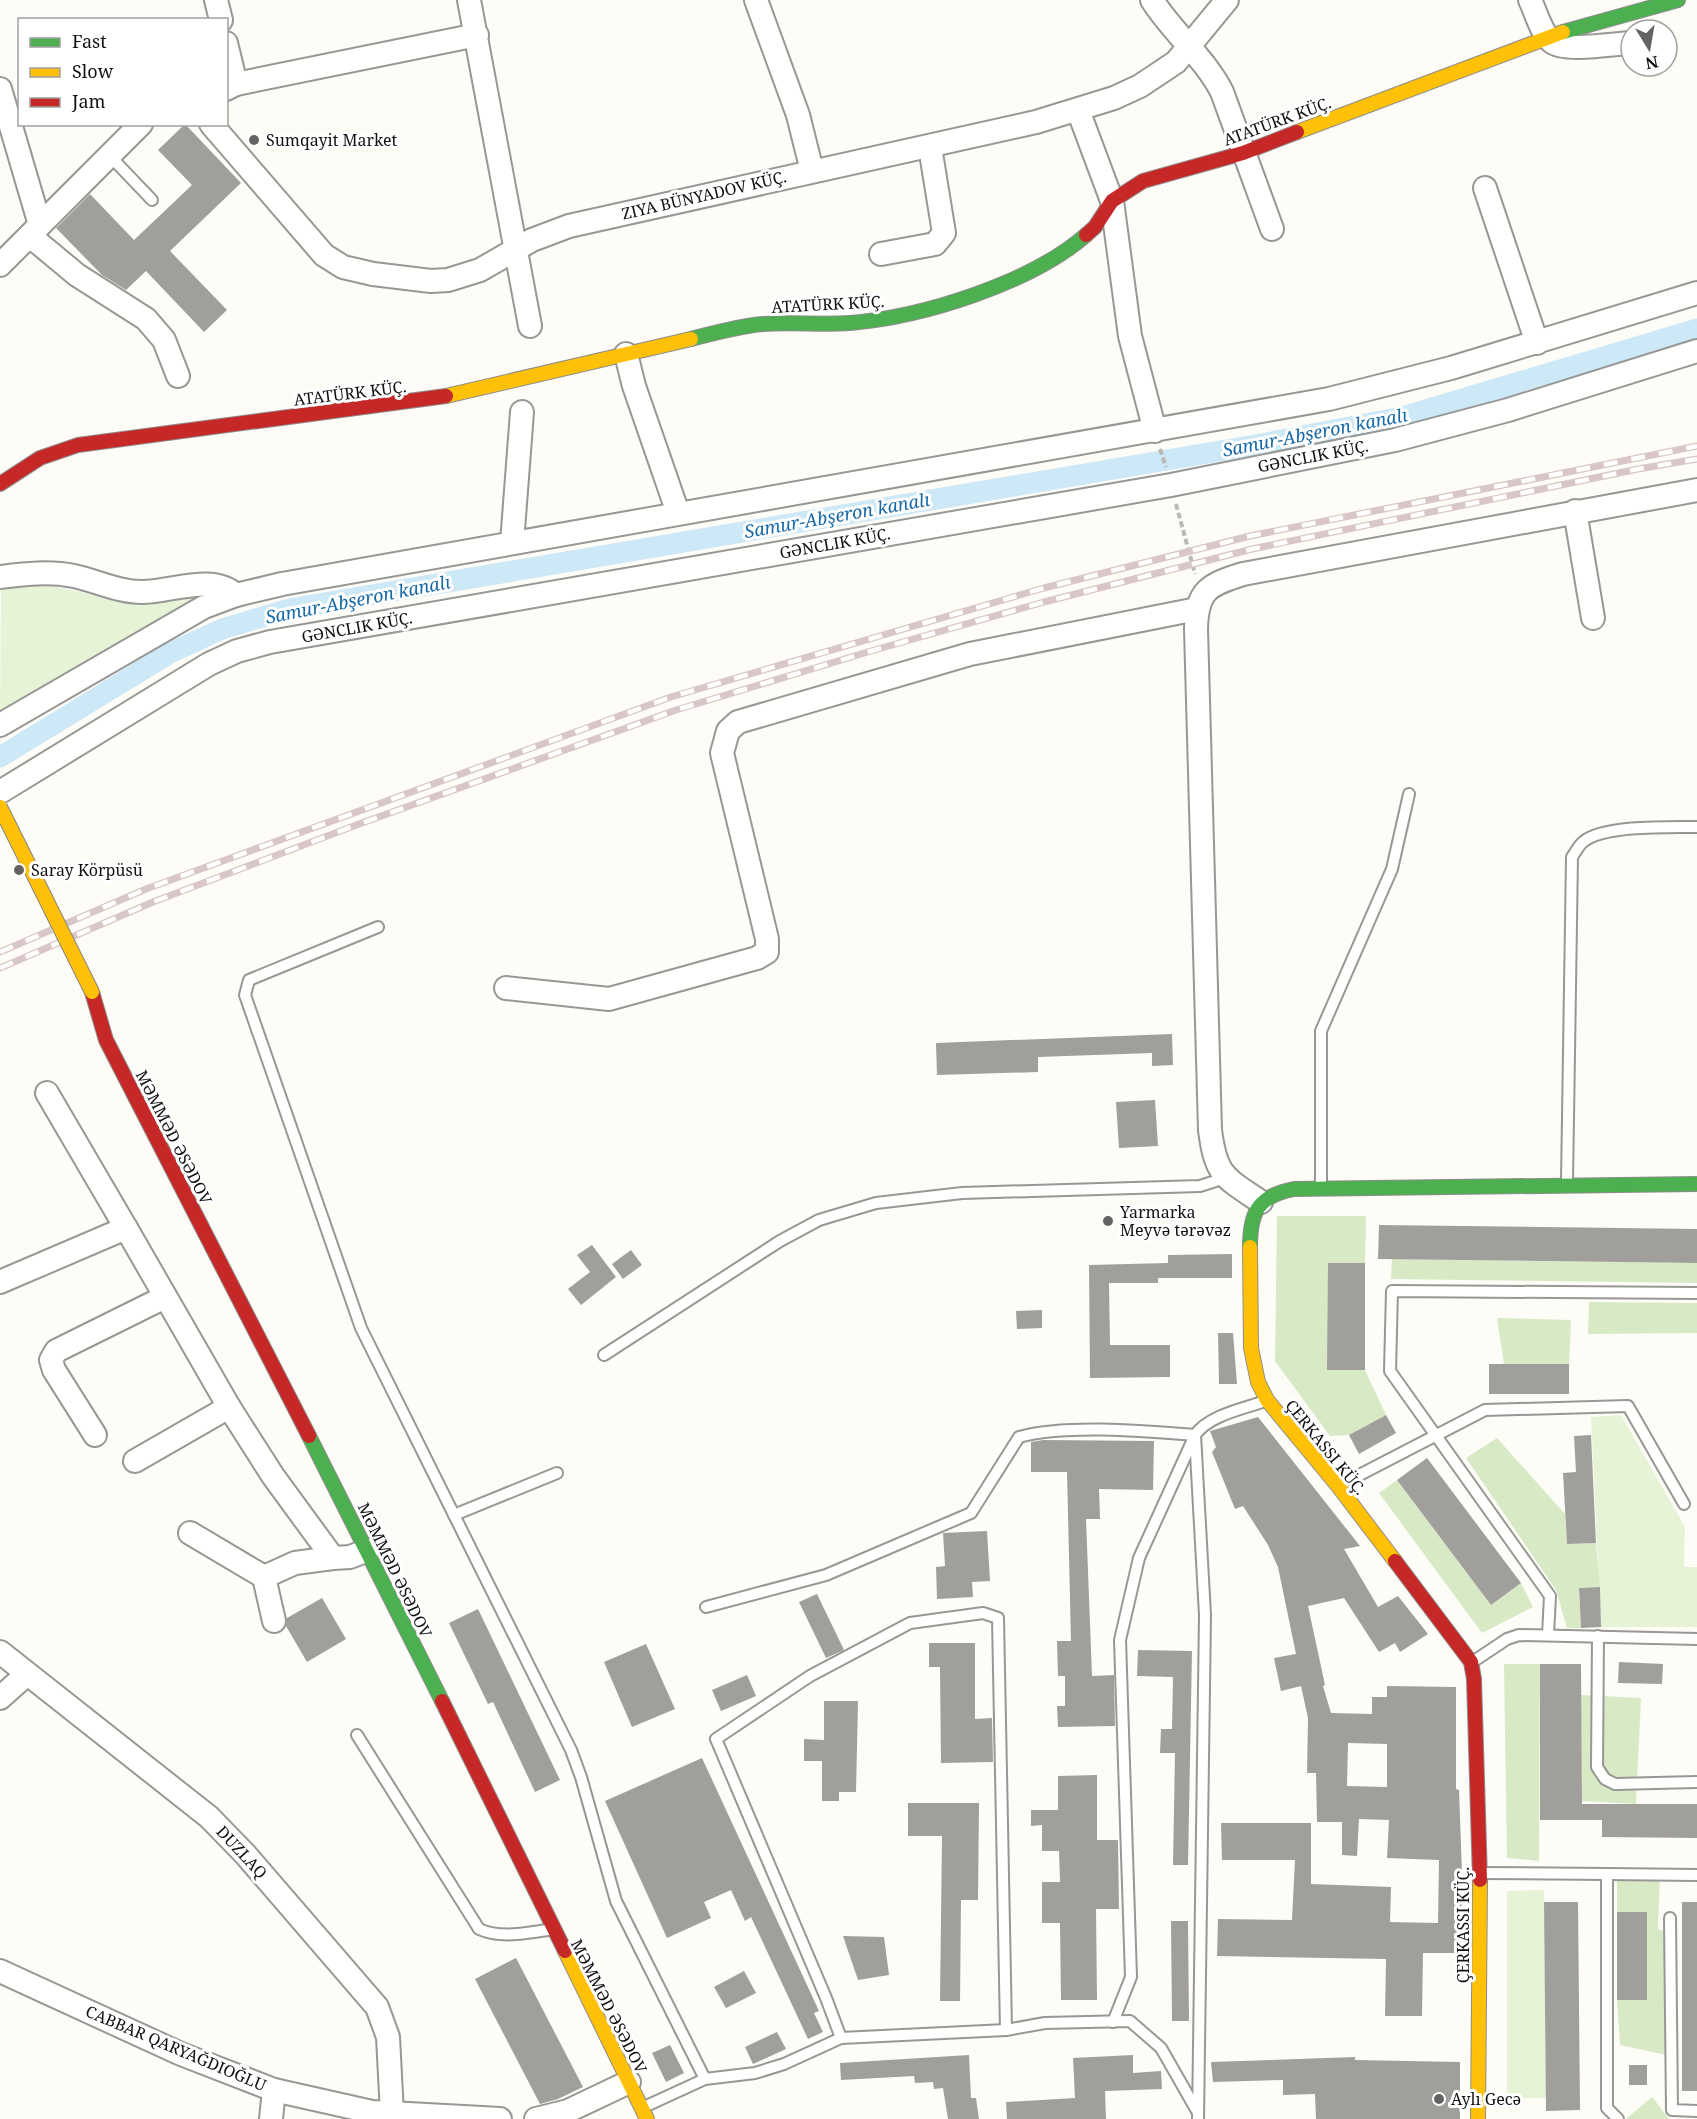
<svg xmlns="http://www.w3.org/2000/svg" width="1697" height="2119" font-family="'Noto Serif',serif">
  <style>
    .green { fill: #e7f3d7 }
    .forest { fill: #d8eac5 }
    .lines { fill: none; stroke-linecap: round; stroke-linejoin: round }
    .canal { stroke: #cde8f7; stroke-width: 21 }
    .building { fill: #a19f9c; fill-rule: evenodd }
    .lane-casing { stroke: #979795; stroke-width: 14 }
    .street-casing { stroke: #979795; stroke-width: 26 }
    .fast-casing { stroke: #8e8d8b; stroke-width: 16 }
    .slow-casing { stroke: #8e8d8b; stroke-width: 16 }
    .jam-casing { stroke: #8e8d8b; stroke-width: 16 }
    .path { stroke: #b9b9b8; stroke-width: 4; stroke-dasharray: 6 3; stroke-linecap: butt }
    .lane { stroke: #fffffe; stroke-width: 10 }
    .street { stroke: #fffffe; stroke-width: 22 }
    .fast { stroke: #4caf50; stroke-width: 14 }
    .slow { stroke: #ffc107; stroke-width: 14 }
    .jam { stroke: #c62828; stroke-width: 14 }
    .rail-casing { stroke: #d9c6c7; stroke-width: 7 }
    .rail { stroke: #fff; stroke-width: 4.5; stroke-dasharray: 14; stroke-linecap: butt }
    .slow-bridge-casing { stroke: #858482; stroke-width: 16; stroke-linecap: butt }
    .slow-bridge { stroke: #ffc107; stroke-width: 14 }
    .poi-dot { fill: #646362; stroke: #fff; stroke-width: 2 }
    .labels { text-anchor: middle; stroke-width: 6; stroke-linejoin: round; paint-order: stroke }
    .street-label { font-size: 16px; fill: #111; stroke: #fff }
    .poi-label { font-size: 16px; fill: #111; stroke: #fff; text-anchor: start }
    .water-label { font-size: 18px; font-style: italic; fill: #1768a6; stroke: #fff }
  </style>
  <rect width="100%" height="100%" fill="#fdfcf7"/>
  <g class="green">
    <polygon points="39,583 118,600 192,595 195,606 0,713 1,588"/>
    <polygon points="1621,1415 1685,1527 1684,1567 1697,1567 1697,1627 1601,1627 1591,1417"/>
    <polygon points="1544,1890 1546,2098 1507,2099 1507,1891"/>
  </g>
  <g class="forest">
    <polygon points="1277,1216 1366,1216 1365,1263 1328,1263 1328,1370 1365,1370 1386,1415 1349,1435 1330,1436 1275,1361"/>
    <polygon points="1392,1259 1697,1263 1697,1283 1391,1279"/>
    <polygon points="1589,1302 1697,1303 1697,1333 1588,1334"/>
    <polygon points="1497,1318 1571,1320 1569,1364 1504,1364"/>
    <polygon points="1497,1438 1565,1514 1567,1544 1596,1543 1600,1587 1579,1588 1581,1628 1567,1628 1556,1590 1466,1458"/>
    <polygon points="1397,1480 1491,1605 1521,1583 1533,1607 1482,1633 1379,1493"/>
    <polygon points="1504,1664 1540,1664 1539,1861 1507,1858"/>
    <polygon points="1581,1695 1641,1698 1636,1804 1582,1801"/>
    <polygon points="1617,1874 1660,1874 1658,1929 1670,1934 1671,2056 1620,2045 1617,2000 1647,2000 1647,1913 1617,1912"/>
    <polygon points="1652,2097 1669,2119 1626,2119"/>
  </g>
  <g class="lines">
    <polyline class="canal" points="0,757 170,653 222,629 289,609 1261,444 1402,417 1697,329"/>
  </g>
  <g class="building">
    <polygon points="185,124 241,183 170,251 227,310 204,332 146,271 126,290 102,275 56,228 90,194 134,240 192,185 158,150"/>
    <polygon points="1172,1034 1173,1065 1152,1066 1152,1053 1038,1057 1038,1072 937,1075 936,1043"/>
    <polygon points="1155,1100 1158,1146 1119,1148 1116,1102"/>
    <polygon points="1379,1225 1697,1229 1697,1263 1378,1259"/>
    <polygon points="592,1245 616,1277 581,1305 568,1289 590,1272 577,1255"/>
    <polygon points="631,1250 642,1265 623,1279 612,1264"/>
    <polygon points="1232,1254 1232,1278 1158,1278 1158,1283 1109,1283 1110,1345 1170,1345 1170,1377 1090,1378 1089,1265 1168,1263 1168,1255"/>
    <polygon points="1328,1263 1365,1263 1365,1370 1327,1370"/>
    <polygon points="1042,1310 1042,1328 1017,1329 1016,1311"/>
    <polygon points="1218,1333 1233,1333 1237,1384 1219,1384"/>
    <rect x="1489" y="1364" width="80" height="30"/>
    <polygon points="1386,1415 1396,1433 1359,1454 1349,1435"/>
    <path d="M1258 1417 1360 1546 1344 1549 1378 1607 1398 1596 1428 1634 1400 1652 1395 1643 1379 1652 1344 1598 1308 1606 1325 1685 1323 1686 1331 1713 1372 1714V1697H1387V1686L1456 1687V1789L1459 1790 1462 1873 1461 1953H1423L1422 2016H1385L1386 1959 1217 1956 1218 1919 1292 1920 1295 1860H1222L1221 1823H1311V1884L1391 1887 1390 1922 1438 1923 1439 1860 1387 1858 1389 1820 1359 1819 1357 1856 1342 1855V1822H1317L1316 1773H1307L1308 1718 1301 1686 1281 1691 1274 1658 1296 1654 1278 1567 1268 1545 1243 1506 1235 1509 1212 1452 1216 1447 1210 1431ZM1348 1743 1387 1744V1787L1347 1786Z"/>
    <polygon points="1591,1435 1596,1543 1567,1544 1563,1473 1576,1472 1574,1436"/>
    <polygon points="1043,1440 1154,1441 1153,1490 1099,1489 1100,1519 1086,1519 1092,1676 1114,1675 1115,1726 1058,1727 1057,1706 1065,1706 1065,1676 1058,1676 1057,1641 1071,1641 1067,1472 1031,1472 1031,1442"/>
    <polygon points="1427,1458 1521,1583 1491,1605 1397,1480"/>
    <polygon points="987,1531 990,1581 972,1582 973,1597 937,1599 936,1567 945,1566 943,1533"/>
    <polygon points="1600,1587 1601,1627 1581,1628 1579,1588"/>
    <polygon points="817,1594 844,1650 826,1658 799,1602"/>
    <polygon points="322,1598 346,1639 307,1662 286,1626 287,1618"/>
    <polygon points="478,1609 560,1780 535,1792 493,1702 488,1704 449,1623"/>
    <polygon points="929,1643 975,1643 975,1719 992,1718 993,1762 941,1763 940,1667 929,1667"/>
    <polygon points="646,1644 675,1709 632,1727 604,1662"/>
    <polygon points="1138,1650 1192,1651 1188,1865 1173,1865 1175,1753 1160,1753 1161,1729 1172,1729 1173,1677 1137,1676"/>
    <polygon points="1619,1662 1663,1664 1662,1684 1618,1683"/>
    <polygon points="1540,1664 1581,1664 1582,1804 1697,1804 1697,1838 1602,1837 1602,1820 1540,1820"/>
    <polygon points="747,1675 756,1696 721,1711 712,1690"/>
    <polygon points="824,1701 858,1701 856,1792 839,1792 839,1801 822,1801 822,1761 804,1761 804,1739 824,1740"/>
    <polygon points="702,1758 819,2011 814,2013 823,2032 808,2039 751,1917 745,1921 731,1890 704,1902 711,1918 667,1938 605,1801"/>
    <polygon points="1097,1775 1097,1840 1118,1840 1119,1909 1096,1909 1097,2000 1061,2000 1060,1923 1042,1923 1042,1882 1060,1882 1059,1851 1042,1851 1042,1825 1031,1826 1031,1810 1058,1810 1058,1776"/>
    <polygon points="908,1803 979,1803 978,1900 961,1900 960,2001 940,2001 942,1836 908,1836"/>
    <polygon points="1544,1902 1578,1902 1580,2110 1546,2111"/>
    <rect x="1682" y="1902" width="15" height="189"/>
    <rect x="1617" y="1912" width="30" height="88"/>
    <polygon points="1171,1921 1188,1921 1189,2021 1172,2021"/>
    <polygon points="843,1936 884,1937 889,1975 858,1980"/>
    <polygon points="516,1958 583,2087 558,2099 540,2104 475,1979"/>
    <polygon points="744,1971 756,1993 726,2008 714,1987"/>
    <polygon points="777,2032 786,2049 753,2064 745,2047"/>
    <polygon points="670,2045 684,2073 666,2082 652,2053"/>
    <polygon points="969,2055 971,2098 976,2098 979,2119 948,2119 943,2088 934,2089 933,2082 915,2083 914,2076 841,2080 840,2063"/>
    <polygon points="1133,2055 1133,2073 1161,2071 1162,2089 1105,2091 1106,2119 1007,2119 1006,2102 1075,2098 1073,2058"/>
    <polygon points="1355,2057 1355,2060 1460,2062 1460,2119 1316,2119 1315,2094 1283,2095 1283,2080 1213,2082 1211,2062"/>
    <rect x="1629" y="2065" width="18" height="20"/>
  </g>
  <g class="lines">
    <defs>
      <g id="lane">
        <polyline points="110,156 152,200"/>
        <polyline points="378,927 249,980 245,995 361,1328 571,1750 581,1777 616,1901 705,2079"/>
        <path d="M1567 1182 1572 857C1575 853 1579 845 1583 842 1603 825 1670 827 1697 827"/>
        <polyline points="1321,1185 1321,1031 1392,869 1409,794"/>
        <polyline points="604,1355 780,1241 819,1220 876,1203 962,1193 1200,1186 1225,1178"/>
        <polyline points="1340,1485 1485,1410 1628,1406 1684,1504"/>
        <polyline points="454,1515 557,1473"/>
        <path d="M706 1607 826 1575 971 1513 1019 1437C1066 1424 1145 1431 1195 1435L1139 1558 1120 1640 1131 1977 1113 2022"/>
        <polyline points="1548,1635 1550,1596 1390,1371 1392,1291 1697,1293"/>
        <polyline points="1598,1636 1597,1767 1605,1779 1615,1784 1697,1782"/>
        <polyline points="1474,1661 1507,1639 1519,1635 1697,1639"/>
        <path d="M357 1735 479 1929C501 1939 525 1933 548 1930"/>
        <polyline points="1482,1873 1607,1874 1607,2108 1618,2119"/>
        <polyline points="1607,1874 1697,1875"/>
        <polyline points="1670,1918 1672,2110 1697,2111"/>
        <polyline points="841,2038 826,1998 716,1739 810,1676 910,1623 983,1613 998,1618 1006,2030"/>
        <polyline points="644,2107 705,2079 755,2073 784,2064 841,2038 1006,2030 1045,2023 1130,2021 1161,2048 1197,2111"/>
        <path d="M1198 2119 1205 1615 1195 1435C1209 1415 1243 1409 1265 1401"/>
      </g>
      <g id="street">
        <polyline points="216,0 221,20"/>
        <polyline points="469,0 530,326"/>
        <polyline points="756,0 798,115 812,171"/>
        <path d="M1152 0C1173 33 1204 57 1222 92L1272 229"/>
        <path d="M1530 0C1536 12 1541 33 1552 42 1565 52 1612 44 1630 43"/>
        <polyline points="226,43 236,84"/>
        <polyline points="0,89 40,225"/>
        <polyline points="226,89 236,84 477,35"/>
        <polyline points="1078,110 1112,201 1130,336 1155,431"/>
        <polyline points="211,124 324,255 343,267 373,274 431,281 448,280 480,270 532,240 569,226 1036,122 1114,98 1140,86 1176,62 1227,0"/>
        <polyline points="1485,188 1537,343"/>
        <polyline points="30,236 77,275 146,319 164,340 178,376"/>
        <polyline points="881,254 935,244 944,233 930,147"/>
        <polyline points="0,265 141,124"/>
        <polyline points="626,354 634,386 678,513"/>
        <polyline points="1575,511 1593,618"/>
        <polyline points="512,543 522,412"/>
        <path d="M0 577C25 574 49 571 74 576 97 581 118 592 142 592 172 592 212 573 236 595L282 584 1329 399 1451 368 1697 293"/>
        <polyline points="0,725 204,607 236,595"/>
        <polyline points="0,792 209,664 237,651 270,642 1171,485 1395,440 1508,410 1697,351"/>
        <polyline points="506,988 609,999 757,958 767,952 767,939 722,753 728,731 738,722 970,654 1197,609"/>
        <polyline points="47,1093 126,1228"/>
        <path d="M1261 1202C1224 1177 1216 1176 1210 1130L1196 629C1197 590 1208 585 1243 574L1697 490"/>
        <polyline points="0,1282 126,1228 229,1407 273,1476 333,1558 350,1557 368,1550"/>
        <polyline points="95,1435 54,1370 51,1360 56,1351 165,1297"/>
        <polyline points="135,1461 229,1407"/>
        <polyline points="190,1533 264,1577 274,1621"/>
        <polyline points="264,1577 295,1563 333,1558"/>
        <polyline points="0,1652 209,1817 245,1854 377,2007 388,2037 392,2114"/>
        <polyline points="0,1698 27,1674"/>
        <polyline points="0,1971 181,2054 274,2090 372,2112 500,2119"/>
        <polyline points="271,2119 274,2090"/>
        <polyline points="536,2119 568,2111 629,2082"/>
      </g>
      <g id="fast">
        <polyline points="1563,32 1678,0"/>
        <path d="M691 339C714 333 739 326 763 324 792 322 821 325 850 323 923 317 1031 283 1086 235"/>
        <path d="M1250 1247C1250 1212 1258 1196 1294 1189L1697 1184"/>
        <polyline points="309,1436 442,1701"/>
      </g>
      <g id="slow">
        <polyline points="1297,132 1563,32"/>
        <polyline points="446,396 691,339"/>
        <polyline points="1250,1247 1251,1348 1258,1382 1267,1400 1338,1486 1395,1561"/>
        <polyline points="565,1951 647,2119"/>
        <polyline points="1478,2119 1480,1880"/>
      </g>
      <g id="jam">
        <polyline points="1086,235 1095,227 1112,201 1143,181 1243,153 1297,132"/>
        <polyline points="0,484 40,458 78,445 446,396"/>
        <polyline points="92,992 106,1040 309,1436"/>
        <polyline points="1395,1561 1471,1662 1474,1679 1480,1880"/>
        <polyline points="442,1701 565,1951"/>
      </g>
    </defs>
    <use href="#lane" class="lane-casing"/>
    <use href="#street" class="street-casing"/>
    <use href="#fast" class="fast-casing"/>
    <use href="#slow" class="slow-casing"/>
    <use href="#jam" class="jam-casing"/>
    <g class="path">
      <polyline points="1160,449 1166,467"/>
      <polyline points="1176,504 1195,574"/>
    </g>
    <use href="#lane" class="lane"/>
    <use href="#street" class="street"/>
    <use href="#fast" class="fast"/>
    <use href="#slow" class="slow"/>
    <use href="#jam" class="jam"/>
    <defs>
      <g id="rail">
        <polyline points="0,952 146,889 671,697 1044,588 1250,536 1697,446"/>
        <polyline points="0,968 153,902 359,824 676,710 871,651 1044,602 1252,549 1638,469 1697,459"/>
      </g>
    </defs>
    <use href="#rail" class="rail-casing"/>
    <use href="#rail" class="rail"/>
    <defs>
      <polyline id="slow-bridge" points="0,807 92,992"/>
    </defs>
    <use href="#slow-bridge" class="slow-bridge-casing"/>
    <use href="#slow-bridge" class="slow-bridge"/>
  </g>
  <g class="poi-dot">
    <circle cx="254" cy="140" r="6"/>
    <circle cx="19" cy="870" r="6"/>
    <circle cx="1108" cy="1221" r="6"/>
    <circle cx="1439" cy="2099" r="6"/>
  </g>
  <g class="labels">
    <g class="street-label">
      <text transform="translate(1277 121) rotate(-20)" y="6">ATATÜRK KÜÇ.</text>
      <text transform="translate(704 195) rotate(-13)" y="6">ZIYA BÜNYADOV KÜÇ.</text>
      <text transform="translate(828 304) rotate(-3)" y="6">ATATÜRK KÜÇ.</text>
      <text transform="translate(350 393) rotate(-7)" y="6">ATATÜRK KÜÇ.</text>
      <text transform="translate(1313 456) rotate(-11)" y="6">GƏNCLIK KÜÇ.</text>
      <text transform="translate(835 543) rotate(-10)" y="6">GƏNCLIK KÜÇ.</text>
      <text transform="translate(357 627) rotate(-10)" y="6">GƏNCLIK KÜÇ.</text>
      <text transform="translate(174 1137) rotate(63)" y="6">MƏMMƏD ƏSƏDOV</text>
      <text transform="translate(1326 1447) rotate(51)" y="6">ÇERKASSI KÜÇ.</text>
      <text transform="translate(395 1570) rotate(64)" y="6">MƏMMƏD ƏSƏDOV</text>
      <text transform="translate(242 1852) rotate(47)" y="6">DUZLAQ</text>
      <text transform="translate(1463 1925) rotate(-90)" y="6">ÇERKASSI KÜÇ.</text>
      <text transform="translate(609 2006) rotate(63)" y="6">MƏMMƏD ƏSƏDOV</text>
      <text transform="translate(176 2048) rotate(23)" y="6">CABBAR QARYAĞDIOĞLU</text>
    </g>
    <g class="poi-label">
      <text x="266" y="146">Sumqayit Market</text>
      <text x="31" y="876">Saray Körpüsü</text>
      <text x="1120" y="1218">Yarmarka<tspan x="1120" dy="18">Meyvә tәrәvәz</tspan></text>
      <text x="1451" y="2105">Aylı Gecə</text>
    </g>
    <g class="water-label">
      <text transform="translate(1315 433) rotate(-11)" y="6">Samur-Abşeron kanalı</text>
      <text transform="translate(837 516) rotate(-10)" y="6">Samur-Abşeron kanalı</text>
      <text transform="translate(358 600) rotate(-11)" y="6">Samur-Abşeron kanalı</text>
    </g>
  </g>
  <rect x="18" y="18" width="210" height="108" fill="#ffffff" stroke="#a0a0a0" stroke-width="1.5"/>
  <rect x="30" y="38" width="30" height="9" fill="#4caf50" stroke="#a0a0a0" stroke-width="1.5"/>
  <text x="72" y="48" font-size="18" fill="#111111">Fast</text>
  <rect x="30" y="68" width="30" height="9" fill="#ffc107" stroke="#a0a0a0" stroke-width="1.5"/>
  <text x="72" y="78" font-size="18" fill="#111111">Slow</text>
  <rect x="30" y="98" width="30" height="9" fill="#c62828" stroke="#a0a0a0" stroke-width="1.5"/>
  <text x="72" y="108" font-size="18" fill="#111111">Jam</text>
  <g transform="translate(1649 48) rotate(169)"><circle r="28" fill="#ffffff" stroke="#a0a0a0" stroke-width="1.5"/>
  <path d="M0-4.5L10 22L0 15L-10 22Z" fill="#646362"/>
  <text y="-9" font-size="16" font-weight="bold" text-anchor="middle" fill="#111111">N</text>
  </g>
</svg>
